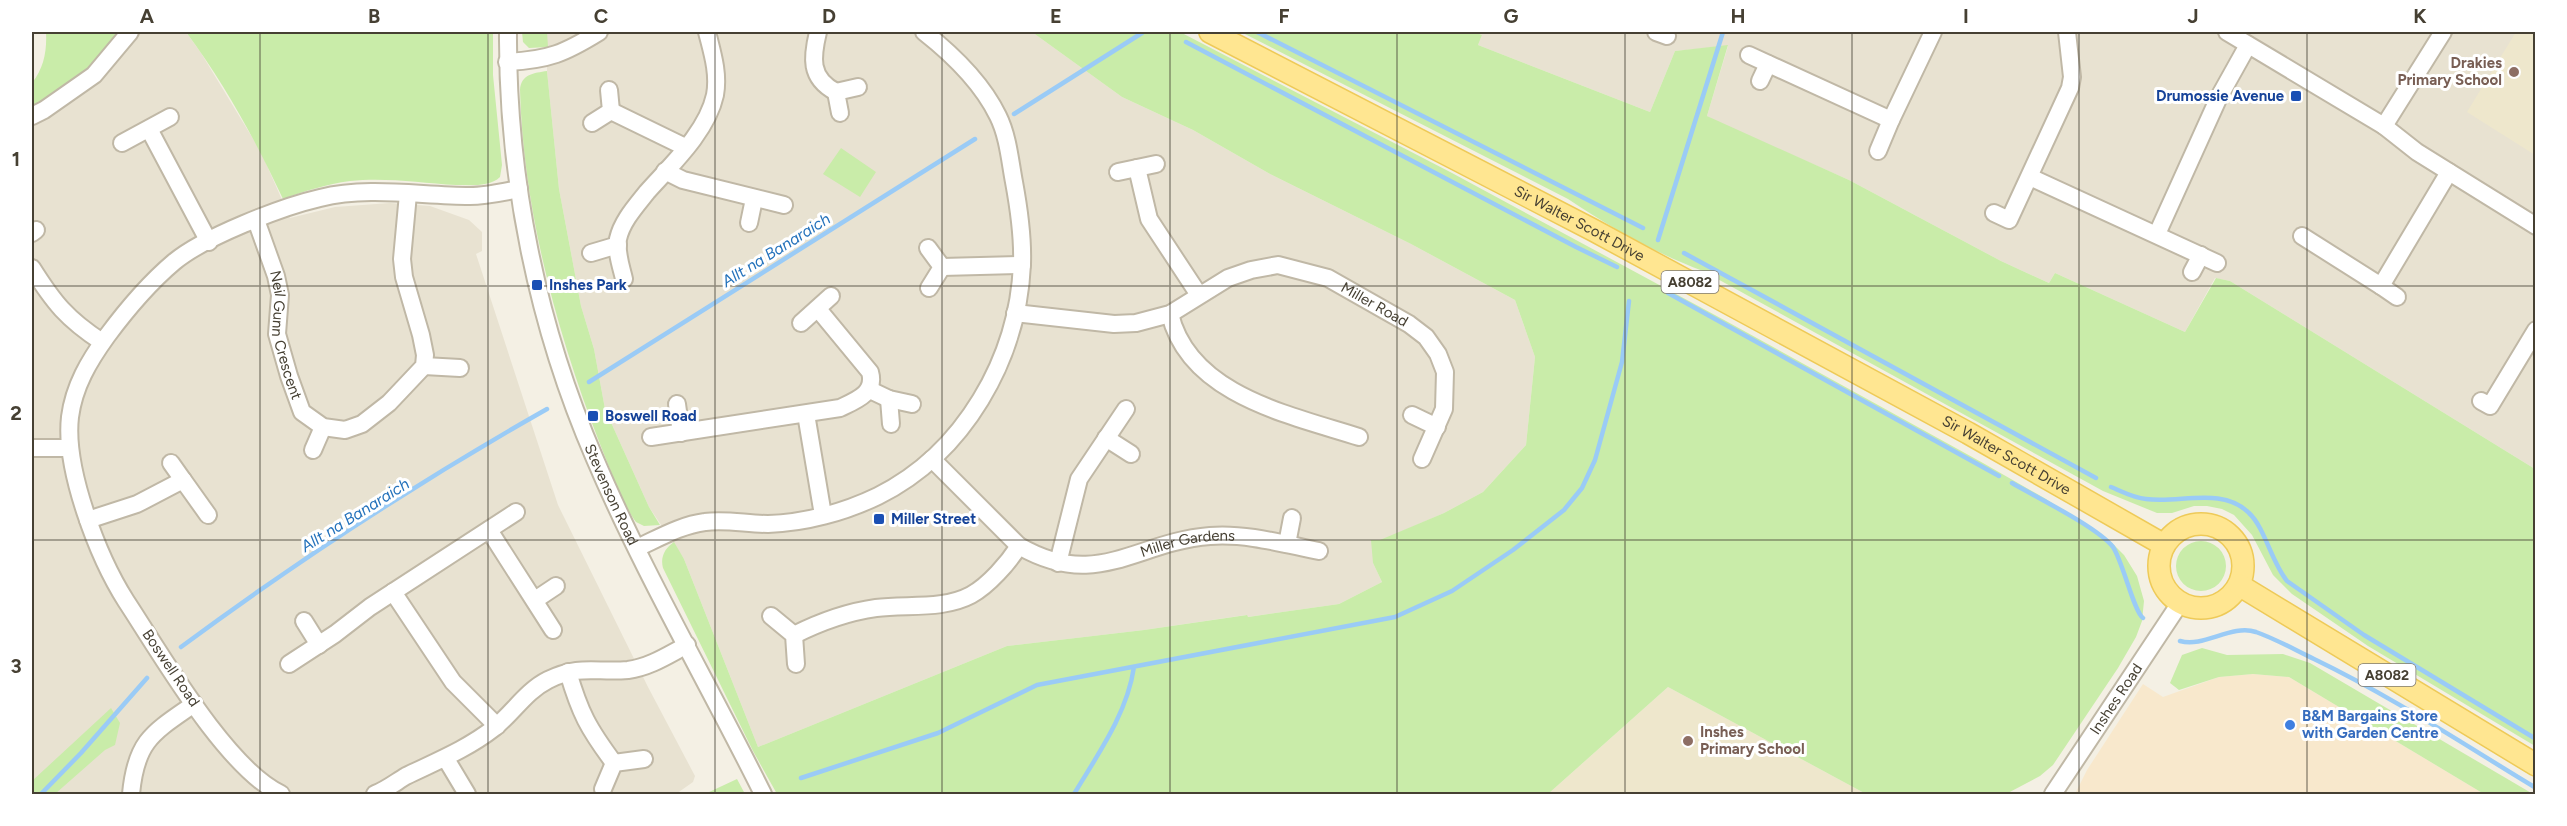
<svg xmlns="http://www.w3.org/2000/svg" width="2567" height="826" font-family="Figtree,sans-serif">
<style>
.residential{fill:#e8e2d1}
.commercial{fill:#f8e8cc}
.education{fill:#eee7cc}
.green{fill:#c9eca9}
.lines{fill:none;stroke-linecap:round;stroke-linejoin:round}
.stream{stroke:#9acbf6;stroke-width:4.5}
.minor-casing{stroke:#c0b8a6;stroke-width:20}
.major-casing{stroke:#eeca58;stroke-width:24}
.minor{stroke:#fff;stroke-width:16}
.major{stroke:#ffe691;stroke-width:21}
.grid{fill:none;stroke:#464033;stroke-width:1.5;stroke-opacity:0.55}
.education-dot{fill:#8d6e63;stroke:#fff;stroke-width:2}
.transit-dot{fill:#1a4fb4;stroke:#fff;stroke-width:2}
.shop-dot{fill:#3f7fe0;stroke:#fff;stroke-width:2}
.labels{text-anchor:middle;dominant-baseline:central;stroke-width:6;stroke-linejoin:round;paint-order:stroke}
.shield{fill:#fff;stroke:#7e7970;stroke-width:1.5}
.shield-label{font-size:14px;font-weight:bold;fill:#464033}
.education-label{font-size:15px;font-weight:bold;fill:#785e54;stroke:#fff;text-anchor:end}
.transit-label{font-size:15px;font-weight:bold;fill:#164399;stroke:#fff;text-anchor:start}
.street-label{font-size:15px;fill:#464033;stroke:#fff}
.shop-label{font-size:15px;font-weight:bold;fill:#366cbe;stroke:#fff;text-anchor:start}
.water-label{font-size:16px;font-style:italic;fill:#2472bb;stroke:#fff}
.neatline{fill:none;stroke:#464033;stroke-width:2}
.grid-label{font-size:20px;text-anchor:middle;font-weight:bold;fill:#464033}
</style>
<rect width="100%" height="100%" fill="#f4f0e4"/>
<path class="residential" d="M138 32H186L201 53 261 152 290 218 335 207 390 203 430 206 469 220 482 232V251L476 254 558 505 648 687 695 776 693 782 676 794H32V125L40 121 120 55Z
M547 32H1032L1122 97 1193 130 1270 174 1411 244 1515 300 1535 357 1526 445 1483 492 1444 513 1380 541 1373 563 1382 582 1339 604 1247 617 1246 615 1144 630 1007 646 758 747 684 559 649 507 605 409 594 349 581 306 559 189 547 71Z
M1474 32H2535V469L2230 281 2215 278 2185 332 2055 273 2049 283 2001 261 1849 180 1720 123 1707 116 1728 46 1675 51 1650 112 1478 45 1482 35Z"/>
<path class="commercial" d="M2253 674 2289 677 2484 794H2075L2087 770 2143 684 2163 697 2219 677Z"/>
<path class="education" d="M2516 32H2535V155L2467 112Z
M1668 687 1866 794H1548Z"/>
<path class="green" d="M46 32H125L103 58 32 112V83C44 68 47 51 46 32Z
M186 32H493V75L502 165 500 177C490 187 470 185 456 185 421 183 385 177 350 181 327 184 305 191 283 199 256 141 224 83 186 32Z
M522 32H547L548 47 529 48 523 42Z
M1032 32H1180L1452 173 1726 321 1983 463 2046 499 2112 543 2124 555 2137 576 2144 601 2142 621 2136 637 2118 668 2053 765 2040 776 2006 794H1866L1668 687 1548 794H777L753 751 663 568C660 557 665 548 674 542L684 559 758 747 1007 646 1144 630 1247 615 1248 617 1339 604 1382 582 1373 563 1371 540H1380L1444 513 1483 492 1526 445 1535 357 1515 300 1411 244 1270 174 1193 130 1122 97Z
M1241 32H1474L1482 35 1478 45 1650 112 1675 51 1728 45 1707 116 1849 180 2001 261 2049 283 2055 273 2185 332 2216 278 2230 281 2535 469V746L2368 646 2292 594 2273 575 2252 535 2234 515 2222 509 2207 506H2194L2172 513H2157L2103 491 1703 271C1657 254 1608 226 1568 199Z
M547 71 559 189 581 306 594 349 605 409 649 507 660 525 644 526 636 522C622 504 609 466 600 444 557 334 523 208 520 90 521 74 534 73 547 71Z
M841 148 876 172 860 197 823 174Z
M2176 566a25 25 0 1 1 50 0a25 25 0 1 1-50 0Z
M2202 648 2227 655 2283 654 2310 663 2533 794H2484L2289 677 2253 674 2219 677 2179 690 2170 683 2182 655Z
M111 708 120 723 115 745 105 750 55 794H32V781Z
M737 779 745 794H706L707 793Z"/>
<g class="lines">
<path class="stream" d="M1257 32 1643 228
M1186 42 1576 247 1617 267
M1014 114 1142 33
M1658 240 1723 32
M1684 253 2096 478
M1668 293 1999 476
M589 382 975 139
M2012 483C2036 497 2097 527 2113 547 2123 562 2134 612 2143 618
M2111 487C2123 492 2134 498 2146 499 2179 504 2222 486 2249 513 2265 528 2271 561 2287 581L2364 635 2536 739
M2180 641C2204 648 2231 624 2256 632 2276 639 2295 650 2314 659 2391 696 2463 744 2536 788
M181 647C297 561 420 481 547 409
M801 778 938 733 1037 685 1395 617 1452 591 1513 550 1564 510 1582 488 1595 460 1622 362 1629 301
M41 794 81 753 147 678
M1074 794C1098 754 1127 714 1134 667"/>
<g class="minor-casing">
<g id="minor">
<path id="s1" d="M508 32C507 176 537 326 595 459 644 574 708 683 763 794"/>
<path d="M818 32C812 57 809 78 836 92"/>
<path d="M1656 32 1667 36"/>
<path d="M2227 32 2384 126 2417 152 2536 226"/>
<path d="M1749 55 1891 120 1933 32"/>
<path d="M507 62C549 60 565 53 599 32"/>
<path d="M1760 81 1768 64"/>
<path d="M611 111 685 147"/>
<path d="M840 113 836 92 858 87"/>
<path d="M32 116 44 110 94 75 130 32"/>
<path d="M592 123 611 111 609 90"/>
<path d="M2384 126 2443 32"/>
<path d="M149 129 209 242"/>
<path d="M122 143 170 117"/>
<path d="M1878 151 1891 120"/>
<path d="M1137 168 1149 219 1199 295"/>
<path d="M665 171 683 180 784 205"/>
<path d="M1118 172 1156 164"/>
<path d="M2030 177 2217 263"/>
<path d="M1994 213 2009 220 2070 88 2072 77 2067 32"/>
<path id="s2" d="M256 220 276 276 280 295 277 334 289 376 302 412 323 427 345 430 362 424 389 403 424 366 425 355 421 335 404 277 402 259 408 194"/>
<path d="M749 223 754 199"/>
<path d="M32 233 36 230"/>
<path d="M2157 234 2219 97 2248 45"/>
<path d="M2302 236 2381 286 2449 172"/>
<path d="M928 248 942 267 929 288"/>
<path d="M591 253 618 245"/>
<path d="M942 267 1022 265"/>
<path d="M32 268C54 303 67 319 102 342"/>
<path d="M2192 272 2201 255"/>
<path d="M624 279C621 266 616 253 618 239 622 221 636 206 647 192 671 165 707 132 715 95 719 73 712 52 707 32"/>
<path d="M2381 286 2397 297"/>
<path id="s3" d="M1015 313 1114 324 1136 323 1170 314 1228 278 1251 270 1278 265 1328 278 1409 324 1426 337 1438 354 1445 372 1444 409 1422 459"/>
<path d="M1170 314C1189 395 1290 415 1359 437"/>
<path d="M801 323 831 296"/>
<path d="M424 366 460 368"/>
<path d="M870 390 889 399 912 404"/>
<path d="M889 399 891 424"/>
<path d="M2481 401 2490 406 2536 330"/>
<path d="M677 404 681 433"/>
<path d="M806 414 823 515"/>
<path d="M1412 415 1437 427"/>
<path d="M651 437 840 408C857 400 876 393 870 372L818 309"/>
<path d="M1106 438 1131 454"/>
<path d="M32 448H70"/>
<path d="M313 450 323 427"/>
<path id="s4" d="M932 459 1019 546C1097 591 1135 542 1210 536 1246 533 1284 544 1319 551"/>
<path d="M171 463 183 480"/>
<path d="M88 520 137 504 183 480 208 515"/>
<path d="M489 530 553 630"/>
<path d="M1287 544 1292 518"/>
<path d="M637 548C659 538 681 525 705 522 725 519 747 524 768 524 805 523 845 512 878 496 964 453 1018 359 1022 264 1023 236 1019 209 1014 182 1010 161 1008 136 998 116 982 83 952 54 924 32"/>
<path d="M1058 563 1079 479 1126 409"/>
<path d="M393 592 453 682 497 726"/>
<path d="M535 600 556 586"/>
<path d="M771 616 794 635 796 664"/>
<path d="M304 621 319 645"/>
<path d="M794 635C820 622 847 612 876 608 907 604 943 610 971 595 989 585 1008 563 1019 546"/>
<path d="M289 664 335 634 370 607 516 512"/>
<path d="M568 672C580 713 588 728 614 763"/>
<path d="M446 759 467 794"/>
<path d="M603 789 614 763 644 759"/>
<path d="M131 794C136 741 152 733 194 704"/>
<path d="M281 794C226 768 161 654 126 601 98 557 64 469 70 417 74 386 89 361 107 336 127 309 148 284 174 262 204 237 281 207 320 198 369 186 420 196 470 196 486 196 503 192 519 189"/>
<path d="M375 794C386 790 396 782 406 776 437 761 467 749 494 728 513 713 526 691 548 680 581 664 596 673 628 670 650 667 668 655 687 645"/>
<path id="s5" d="M2053 794 2180 603"/>
</g>
</g>
<g class="major-casing">
<g id="major">
<path id="s6" d="M1210 32 1593 230 1968 433 2164 545"/>
<circle cx="2201" cy="566" r="42"/>
<path d="M2239 585 2536 765"/>
</g>
</g>
<use href="#minor" class="minor"/>
<use href="#major" class="major"/>
</g>
<path class="grid" d="M260 32V794M488 32V794M715 32V794M942 32V794M1170 32V794M1397 32V794M1625 32V794M1852 32V794M2079 32V794M2307 32V794M32 286H2536M32 540H2536"/>
<g class="education-dot">
<circle cx="2514" cy="72" r="6"/>
<circle cx="1688" cy="741" r="6"/>
</g>
<g class="transit-dot">
<rect x="2290" y="90" width="12" height="12" rx="3"/>
<rect x="531" y="279" width="12" height="12" rx="3"/>
<rect x="587" y="410" width="12" height="12" rx="3"/>
<rect x="873" y="513" width="12" height="12" rx="3"/>
</g>
<circle class="shop-dot" cx="2290" cy="725" r="6"/>
<g class="labels">
<g class="shield">
<rect x="1661.5" y="271" width="57" height="22" rx="4.5"/>
<rect x="2358.5" y="664" width="57" height="22" rx="4.5"/>
</g>
<g class="shield-label">
<text x="1690" y="282">A8082</text>
<text x="2387" y="675">A8082</text>
</g>
<g class="education-label">
<text x="2502" y="63">Drakies<tspan x="2502" dy="17">Primary School</tspan></text>
<text x="1700" y="732" text-anchor="start">Inshes<tspan x="1700" dy="17">Primary School</tspan></text>
</g>
<g class="transit-label">
<text x="2284" y="96" text-anchor="end">Drumossie Avenue</text>
<text x="549" y="285">Inshes Park</text>
<text x="605" y="416">Boswell Road</text>
<text x="891" y="519">Miller Street</text>
</g>
<g class="street-label">
<text stroke="none"><textPath href="#s6" startOffset="416">Sir Walter Scott Drive</textPath></text>
<text stroke="none"><textPath href="#s3" startOffset="382">Miller Road</textPath></text>
<text stroke="none"><textPath href="#s2" startOffset="120">Neil Gunn Crescent</textPath></text>
<text stroke="none"><textPath href="#s6" startOffset="902">Sir Walter Scott Drive</textPath></text>
<text stroke="none"><textPath href="#s1" startOffset="478">Stevenson Road</textPath></text>
<text stroke="none"><textPath href="#s4" startOffset="298">Miller Gardens</textPath></text>
<text transform="translate(171 668) rotate(56)">Boswell Road</text>
<text stroke="none"><textPath href="#s5" startOffset="114">Inshes Road</textPath></text>
</g>
<g class="shop-label">
<text x="2302" y="716">B&amp;M Bargains Store<tspan x="2302" dy="17">with Garden Centre</tspan></text>
</g>
<g class="water-label">
<text transform="translate(776 250) rotate(-32)">Allt na Banaraich</text>
<text transform="translate(355 515) rotate(-32)">Allt na Banaraich</text>
</g>
</g>
<rect width="2567" height="826" fill="none" stroke="#ffffff" stroke-width="66"/>
<rect x="33" y="33" width="2501" height="760" class="neatline"/>
<g class="grid-label">
<text x="147" y="23">A</text>
<text x="374" y="23">B</text>
<text x="601" y="23">C</text>
<text x="829" y="23">D</text>
<text x="1056" y="23">E</text>
<text x="1284" y="23">F</text>
<text x="1511" y="23">G</text>
<text x="1738" y="23">H</text>
<text x="1966" y="23">I</text>
<text x="2193" y="23">J</text>
<text x="2420" y="23">K</text>
<text x="16" y="166">1</text>
<text x="16" y="420">2</text>
<text x="16" y="673">3</text>
</g>
</svg>
